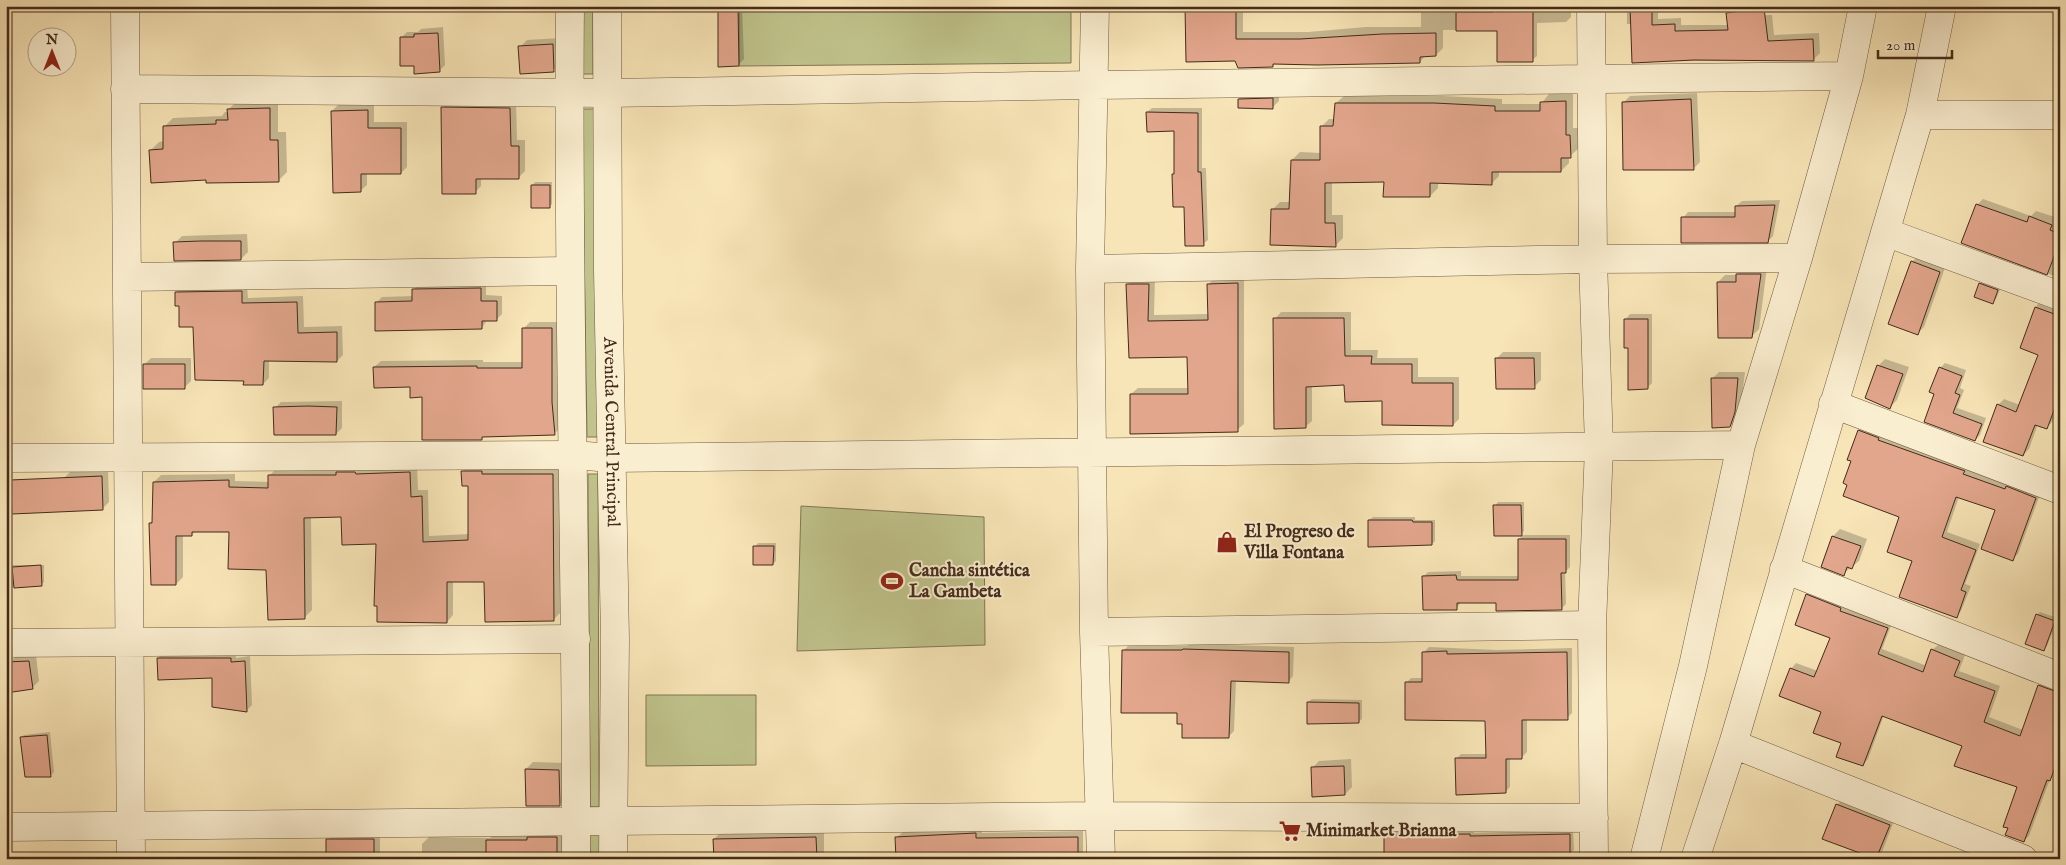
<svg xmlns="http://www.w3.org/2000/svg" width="2066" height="865" font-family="'IM FELL English',serif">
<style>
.grass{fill:#c0c38c;stroke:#827754}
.shadow{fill:#0003}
.building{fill:#e2a68c;stroke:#432b1b}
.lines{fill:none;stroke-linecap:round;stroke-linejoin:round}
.minor-casing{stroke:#705a42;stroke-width:29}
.tertiary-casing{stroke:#705a42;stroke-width:29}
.minor{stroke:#faeed0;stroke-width:28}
.tertiary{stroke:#faeed0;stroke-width:28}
.labels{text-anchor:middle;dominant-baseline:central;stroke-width:4;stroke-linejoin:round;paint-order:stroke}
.street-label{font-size:18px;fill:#432b1b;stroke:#faeed0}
.poi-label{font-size:18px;font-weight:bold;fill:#432b1b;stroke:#faeed0;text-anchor:start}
</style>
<rect width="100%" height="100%" fill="#f8e5b7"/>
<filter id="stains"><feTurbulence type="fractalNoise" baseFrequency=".004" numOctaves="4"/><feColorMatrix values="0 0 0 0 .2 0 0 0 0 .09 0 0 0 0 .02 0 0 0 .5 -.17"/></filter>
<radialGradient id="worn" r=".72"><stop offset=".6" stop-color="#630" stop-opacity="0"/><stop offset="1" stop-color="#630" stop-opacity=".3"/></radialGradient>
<path class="grass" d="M582 6H593V74H582Z
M739 6H1071V63L739 66Z
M582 109H594L598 437H587Z
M588 474H598L599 807H590Z
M801 506 984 517 985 645 797 651Z
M646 695H756V765L646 766Z
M589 832H600V859H590Z"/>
<path class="shadow" d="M719 6H742L744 59 738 65Z
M1181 6H1243V32H1308L1366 27H1421V13L1426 8 1571 6V17L1566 22 1537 23V56L1532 60 1498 30H1443V48L1436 55H1426L1420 62 1275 63 1272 66 1236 60 1187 7Z
M1627 6H1658V19L1681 18V25H1729L1735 16 1772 15 1774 35 1819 33 1820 53 1813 60 1633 61 1632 24H1627Z
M443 27 445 65 439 71 415 64 401 38 407 32H418L421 29Z
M560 38 561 63 553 70 520 47 527 40Z
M1246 92H1279V101L1272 108 1239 99Z
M1697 93 1700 162 1693 169 1624 102 1630 96Z
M1549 94H1573V128H1578V149L1569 157V163L1561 171H1499V176L1492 183 1438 182V188L1430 196 1385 181 1332 182V215H1343V238L1335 246 1272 210 1280 202H1291L1292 160 1300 152 1321 153V127L1329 119H1335L1336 103 1344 96H1443L1502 99V104H1541Z
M278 100V132H286L287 172 278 181 207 178 151 150 159 142 164 141V127L173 118 222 116 225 112H229V109L237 101Z
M449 102H516L517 140H525V171L519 177H481V186L475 192 442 108Z
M374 104V122H407V167L401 173 367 172V185L360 191 332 111 338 105Z
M1152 108H1202V168H1206L1208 240 1203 244 1174 174 1176 172V130L1147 112Z
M535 182H552V204L549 207 532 186Z
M1983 199 2031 216 2036 211 2058 218 2056 224 2060 226V278L1963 243 1977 205Z
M1780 200 1773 236 1768 241 1683 218 1688 212H1736V206L1742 201Z
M247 234 248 252 241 259 175 243 182 236Z
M1919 255 1946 265 1924 327 1917 334 1912 262Z
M1744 267H1767L1759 329 1752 336 1718 282 1725 275H1736Z
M1215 277H1244V424L1237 430 1131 394 1138 388H1189L1188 356H1130L1128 284 1134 278H1155L1154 315 1209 314V284Z
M1983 281 2001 287 1996 299 1993 302 1980 284Z
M486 283V295L502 296V314L496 320H487L482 328 376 303 382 297 413 296V290L419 284Z
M247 286 248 298 303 296 304 327 342 326 343 355 337 361 269 360V378L263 384 245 380 194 326 181 305 176 292 182 287Z
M2043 299 2060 305V402L2053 421 2047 427 2038 424 2029 449 2023 455 1998 405 2004 399 2020 405 2040 354 2021 348 2037 305Z
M1281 312H1351V350H1378L1377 358H1418V377H1459V419L1453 425 1346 384 1312 386V421L1305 427 1275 319Z
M1630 314H1652V383L1647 388 1625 320Z
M530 322H558L561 427 554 434 484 436 481 439 411 385 374 367 381 361 483 360V362H523V329Z
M1503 352H1541V380L1534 387 1496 359Z
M151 358H191V381L184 388 144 365Z
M1885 359 1909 367 1897 400 1890 407 1878 366Z
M1945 363 1966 370 1960 388 1964 390 1957 408 1986 418 1980 435 1975 440 1936 394 1940 368Z
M1719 372H1745L1741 404 1737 419 1730 426 1712 379Z
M342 401V428L336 434 275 408 281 402Z
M1865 426 2041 492 2018 554 2012 559 1996 509 1959 497 1947 532 1980 544 1965 584 1971 586 1961 611 1956 617 1914 561 1901 516 1849 484 1859 431Z
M469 465 559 467 561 612 554 619 486 580H453V615L447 622 377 543 342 516 311 517 312 610 305 617 268 569 230 531H196L191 535H183V577L176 584 150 523 154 520V482L161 475 235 474V481L269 482V476L276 469 417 466 418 490H428L429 536 469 534V485L462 472Z
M108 470 109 502 102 509 64 478 71 471Z
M1498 502H1524V531L1521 534 1495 506Z
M1373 517H1415V520H1435V541L1432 544 1369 520Z
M1840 529 1867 539 1859 561 1843 574 1822 566 1833 536Z
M1524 535H1570V567L1565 572 1566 604 1562 608 1497 602H1461L1456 609 1424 576 1428 572 1461 571V576H1519V539Z
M758 543H776V561L773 564 755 547Z
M6 565H44V582L41 585 6 587Z
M1813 590 1892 623 1882 649 1927 666 1932 650 1938 645 1965 655 1959 671 2000 686 1989 717 2023 730 2039 686 2044 680 2060 686V752L2029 836 2023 841 2019 787 1963 745 1884 715 1868 759 1863 765 1842 743 1823 711 1791 669 1796 663 1818 671 1832 638 1807 595Z
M2040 612 2058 618 2047 646 2043 649 2037 615Z
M1189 644 1294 647 1293 676 1288 682 1236 680 1234 731 1228 737 1183 723 1178 712 1123 651 1128 646H1187Z
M1429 647 1497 650 1572 648V713L1567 718 1527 719V752L1522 757H1510V787L1505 792 1456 759 1461 754H1487L1486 720 1406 683 1411 678H1424V652Z
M163 653H236V658L250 656 252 705 247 710 213 677 158 658Z
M17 655H36L39 681 32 688 10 662Z
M1312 699 1362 700V719L1358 722 1308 702Z
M50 732 54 772 51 775H26L21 738 24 735Z
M1351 759 1352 787 1345 794 1312 768 1319 761Z
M533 762 566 763V798L559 805 526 769Z
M1843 799 1895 818 1882 852 1876 858 1837 805Z
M982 828V833L1083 831V859H898L896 838 903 832Z
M824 830V859H688L690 856H715L714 839 722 831Z
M1573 830 1574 850 1570 854H1530V859H1425L1385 835 1389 831H1474V833Z
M563 831 567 859H422V844L429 837 490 838 494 834Z
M380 832V859H327L328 840 335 833Z"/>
<path class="building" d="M718 6H738L739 66 718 67Z
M1185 6H1236V39H1300L1382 34 1436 33V56L1420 57V63L1317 65 1273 64V67L1238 68 1235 61 1186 62Z
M1630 6H1652V25L1675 24V31L1728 30 1726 13 1764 8 1768 41 1813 39 1814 61 1694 60 1632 63Z
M1493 10H1533V62H1497V31H1456V12H1493Z
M438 33 440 72 414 74V66H400V37H414V34Z
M553 44 554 72 520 74 518 46Z
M1273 98V109L1238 108V99Z
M1691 99 1694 170H1623L1622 102Z
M1566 101V135H1570L1571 158H1561V172H1492V185L1430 183V197H1383L1384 182 1325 183V223H1335L1336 247 1270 245 1271 209H1289L1291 160H1320V126H1333L1335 103H1434L1495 106V111H1540V102Z
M441 107 510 108 511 146H519V179H476V194H442Z
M270 108V140H278L279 182 206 183V180L151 183 149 150 163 149V126L216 124V120H228L227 109Z
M368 110V128H401V174H361V192L333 193 331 111Z
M1146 112 1198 113V172H1201L1204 246H1185L1184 207H1173L1172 174H1174V131L1147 132Z
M531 185H550V208H531Z
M1976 204 2027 222 2029 216 2052 225 2050 230 2060 234V241L2047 275 1961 243Z
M1775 205 1768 243H1681V217H1735V206Z
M201 241H241V260L174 261 173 242Z
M1911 261 1940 272 1918 335 1888 324Z
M1736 274H1761L1752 338H1718L1717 282H1736Z
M1238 283V432L1130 434V394H1188L1187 357 1129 358 1126 284H1149L1148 321 1208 320 1207 284Z
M1979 283 1998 290 1993 304 1974 297Z
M481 288V301H497V321H482V329L375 331V302L412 301V289Z
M242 291V303L297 302 298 333 337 332V362L264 361 263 385H243L244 381 195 380 193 327H179V306H175V292Z
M2035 307 2060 316V394L2047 429 2035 425 2023 456 1983 442 1997 404 2016 412 2038 355 2020 348Z
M1273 318H1344L1345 356H1372L1371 364H1412V383H1453V426L1382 425V401L1345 402 1344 385 1306 387V428L1274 429Z
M1624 319H1648V389L1628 390V348H1624Z
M522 328H552V402L555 435 482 437V440H422V397L410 398V387L374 388 373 367 477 366V368H522Z
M1495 358H1534L1535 389H1496Z
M143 364H185V389H143Z
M1877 365 1903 374 1890 409 1865 398Z
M1939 367 1962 376 1955 393 1960 395 1953 413 1982 424 1975 441 1924 422 1934 394 1929 392Z
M1711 378H1738L1735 412 1730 427 1712 428Z
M308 406 337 407 336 435H274L273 407Z
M1858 430 1879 438 1878 440 1965 471 1963 474 2005 489 2006 486 2036 498 2013 561 1981 549 1995 510 1956 497 1942 537 1976 550 1961 590 1966 592 1957 618 1899 597 1912 561 1887 552 1899 517 1843 496 1847 485 1843 483 1851 461 1847 460Z
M461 471H482V474H553L554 621 485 622 484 582H447V623L377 622V606H374L376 544 342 545 341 517 304 518 305 619 268 620 266 570 228 569 229 532H192V536H176V585H151L149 523H152L153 482 229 480V487L268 488V475H336V472H355L356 474 410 472 411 497 422 496 423 542 468 540V486H462Z
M102 476 103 510 12 514 10 480Z
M1493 505H1521L1522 536H1494Z
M1368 520H1412L1413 522H1432V545L1368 547Z
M1832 536 1861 546 1852 569 1847 567 1844 576 1821 567Z
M1518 539H1566V573H1561L1562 610 1496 611V603H1457V610H1423L1422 576 1456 575 1457 580H1518Z
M753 546H774L773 565H753Z
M41 565 42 586 14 588 12 567Z
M1806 594 1841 608 1840 611 1888 628 1878 654 1923 672 1931 649 1960 661 1954 676 1995 691 1984 722 2020 736 2038 685 2060 693V754L2050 781 2047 780 2024 842 2005 835 2008 828 2003 827 2017 787 1954 766 1962 746 1882 716 1863 766 1836 757 1841 743 1813 733 1821 712 1779 696 1790 668 1814 677 1830 638 1795 625Z
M2036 614 2055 621 2044 651 2025 644Z
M1183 649 1289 652V683L1231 681 1229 738H1182V724H1177V713H1121L1122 650H1182Z
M1447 651V654L1567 652 1568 720H1522V759H1506V793L1456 795 1455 758H1486L1485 721 1405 720V682H1422V652Z
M157 658H231V662L245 661 247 712 212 707V678L158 680Z
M29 661 33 689 6 693V662Z
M1307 702 1359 703V723L1307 724Z
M47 735 51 777H25L20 737Z
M1344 766 1345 795 1312 797 1311 767Z
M525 769 559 770 560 806H526Z
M1836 804 1890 825 1876 859 1822 839Z
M976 833V838L1078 837V859H896L895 837Z
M1470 834V836L1570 834V855H1526V859H1384V835Z
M527 837H557V859H486V840H527Z
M816 837 817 859H714L713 839Z
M326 839H374V859H326Z"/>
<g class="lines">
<g class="minor-casing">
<path id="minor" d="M125 6 131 859
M1095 6 1090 269 1094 632 1101 859
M1591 6 1593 259 1599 447 1592 625 1594 859
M125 89 607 93 1094 85 1849 76
M1920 115H2060
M1885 232 2060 296
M1090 269 1593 259 1798 258
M127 277 570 271
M1833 404 2060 490
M6 458 574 455 611 458 1741 445
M1784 569 2060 677
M1094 632 1592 625
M6 643 576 639
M1733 744 2023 859
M6 827 1100 816 1594 818
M1644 859 1693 666 1741 445 1798 258 1849 76 1863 6
M1695 859 1733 744 1920 115 1942 6"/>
</g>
<g class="tertiary-casing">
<g id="tertiary">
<path d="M570 6C567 290 577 575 576 859"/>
<path id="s1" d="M607 6 608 270 615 639 613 859"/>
</g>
</g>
<use href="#minor" class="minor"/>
<use href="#tertiary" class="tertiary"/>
</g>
<defs>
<g id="shop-bare" transform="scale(1.725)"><path d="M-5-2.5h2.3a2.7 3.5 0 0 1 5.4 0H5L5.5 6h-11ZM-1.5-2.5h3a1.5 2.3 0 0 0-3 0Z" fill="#8f2418" stroke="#faeed0" stroke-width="2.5" paint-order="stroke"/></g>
<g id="stadium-bare" transform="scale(1.725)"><path d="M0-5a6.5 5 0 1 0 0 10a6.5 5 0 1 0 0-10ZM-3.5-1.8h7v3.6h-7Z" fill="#8f2418" stroke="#faeed0" stroke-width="2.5" paint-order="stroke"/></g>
<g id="supermarket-bare" transform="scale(1.725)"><path d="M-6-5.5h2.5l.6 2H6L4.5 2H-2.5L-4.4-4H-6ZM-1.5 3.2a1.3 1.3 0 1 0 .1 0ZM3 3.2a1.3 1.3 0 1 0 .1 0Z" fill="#8f2418" stroke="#faeed0" stroke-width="2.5" paint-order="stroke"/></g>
</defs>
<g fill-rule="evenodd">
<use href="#shop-bare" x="1227" y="542"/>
<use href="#stadium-bare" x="892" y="581"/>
<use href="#supermarket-bare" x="1290" y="831"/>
</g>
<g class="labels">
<g class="street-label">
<text stroke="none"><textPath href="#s1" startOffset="426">Avenida Central Principal</textPath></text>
</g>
<g class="poi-label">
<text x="1244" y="532">El Progreso de<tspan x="1244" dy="21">Villa Fontana</tspan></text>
<text x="909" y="571">Cancha sintética<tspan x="909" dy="21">La Gambeta</tspan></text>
<text x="1306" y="831">Minimarket Brianna</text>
</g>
</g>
<rect width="2066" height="865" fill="none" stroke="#f8e5b7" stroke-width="25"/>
<rect x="8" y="8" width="2051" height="850" fill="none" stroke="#432b1b" stroke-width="2.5"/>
<rect x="12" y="12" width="2041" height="840" fill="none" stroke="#432b1b"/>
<g transform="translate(52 52)"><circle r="24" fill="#faeed0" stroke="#b1a088"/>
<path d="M0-4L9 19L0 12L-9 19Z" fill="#8f2418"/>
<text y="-8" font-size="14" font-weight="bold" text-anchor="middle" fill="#432b1b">N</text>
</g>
<path d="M1878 50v8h74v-8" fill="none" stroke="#432b1b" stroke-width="2.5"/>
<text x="1886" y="50" font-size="15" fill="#432b1b" stroke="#faeed0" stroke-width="4" paint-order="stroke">20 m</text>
<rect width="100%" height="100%" filter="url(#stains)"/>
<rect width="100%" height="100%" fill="url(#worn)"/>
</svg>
